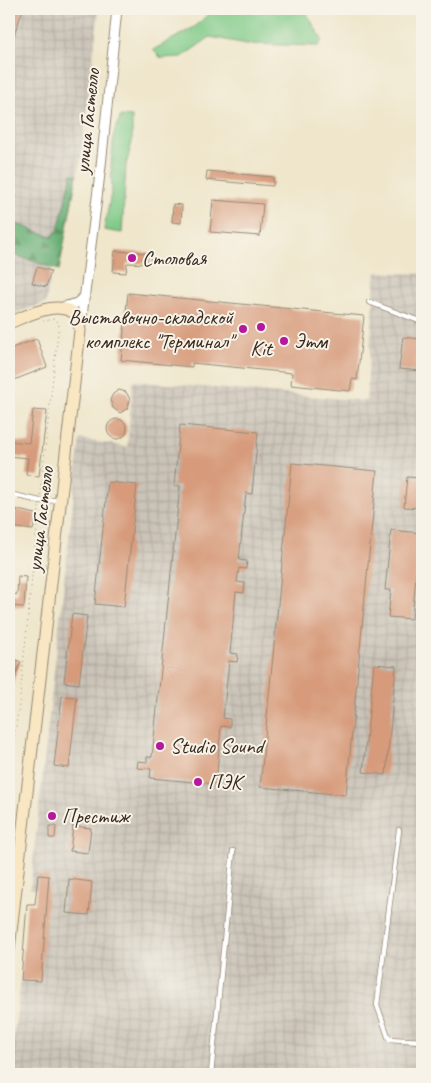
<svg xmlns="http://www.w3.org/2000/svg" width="431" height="1083" font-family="Caveat,sans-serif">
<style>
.industrial{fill:url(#industrial-grid)}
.grass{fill:#7fca88;stroke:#5d7a53}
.forest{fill:url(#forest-firs);stroke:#516c49}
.building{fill:#d79b7c}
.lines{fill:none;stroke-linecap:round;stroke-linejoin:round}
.service-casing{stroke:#958874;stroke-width:6}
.minor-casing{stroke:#958874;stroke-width:11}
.secondary-casing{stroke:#958874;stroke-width:13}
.path{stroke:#958874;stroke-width:1;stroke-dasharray:1 4;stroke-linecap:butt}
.service{stroke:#fff;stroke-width:4.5}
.minor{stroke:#fff;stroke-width:9}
.secondary{stroke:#f9e7c3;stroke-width:11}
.poi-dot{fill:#b5179e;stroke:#f7f3e8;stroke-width:2}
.labels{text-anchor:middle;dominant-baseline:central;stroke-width:4;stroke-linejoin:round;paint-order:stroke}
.street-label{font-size:21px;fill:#3b2a1e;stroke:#f7f3e8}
.poi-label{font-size:21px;fill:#3b2a1e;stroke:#f7f3e8;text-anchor:start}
</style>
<defs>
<pattern id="industrial-grid" width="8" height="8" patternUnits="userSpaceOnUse" patternTransform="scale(1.25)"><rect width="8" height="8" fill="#cac3b8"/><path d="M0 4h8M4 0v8" fill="none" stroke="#aea89e"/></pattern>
<pattern id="forest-firs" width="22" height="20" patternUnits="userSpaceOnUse" patternTransform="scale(1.25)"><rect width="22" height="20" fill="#67ae74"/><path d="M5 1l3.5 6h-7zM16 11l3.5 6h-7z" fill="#568e5f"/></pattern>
</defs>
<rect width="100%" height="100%" fill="#f7f3e8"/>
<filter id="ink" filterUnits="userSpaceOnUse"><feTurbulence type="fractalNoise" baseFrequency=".02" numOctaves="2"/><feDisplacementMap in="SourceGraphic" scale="10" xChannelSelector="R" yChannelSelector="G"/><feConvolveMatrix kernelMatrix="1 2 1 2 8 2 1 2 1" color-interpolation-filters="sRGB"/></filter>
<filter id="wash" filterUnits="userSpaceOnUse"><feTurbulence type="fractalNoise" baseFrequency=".0096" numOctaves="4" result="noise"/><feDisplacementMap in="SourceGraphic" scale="20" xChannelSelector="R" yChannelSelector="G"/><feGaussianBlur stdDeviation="1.12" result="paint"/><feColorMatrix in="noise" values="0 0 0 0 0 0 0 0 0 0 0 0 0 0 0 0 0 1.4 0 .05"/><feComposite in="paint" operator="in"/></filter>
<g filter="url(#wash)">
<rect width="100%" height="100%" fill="#efe6cb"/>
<path class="industrial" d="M9 9H99L81 156 59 270 52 268 46 303 9 315Z
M376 272 422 274V1074H9L21 980 41 981 49 876 38 875 36 889H30L80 439 127 447 133 381 366 401Z"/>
<path class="grass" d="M213 9 305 10 322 40 318 46 247 44 210 37 182 57 161 58 153 50 196 26Z
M121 116 132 117V142L126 165 122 233 104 230 112 188 111 165 114 133Z"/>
<path class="forest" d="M72 174 77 175 59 270 9 253V221L52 237 58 230Z"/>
<g id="blocks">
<path class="building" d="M9 9H23L10 47H9Z
M207 171 273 177V186L206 180Z
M213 200 263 204 260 236 210 232Z
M173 204 182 205 181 223 172 222Z
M115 251 151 253 150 264 127 263 126 273 113 272Z
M37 267 51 271 46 287 32 283Z
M128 293 364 316 357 380 352 379 350 391 291 385 292 373 192 363V367L121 360Z
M403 337 422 339V371L399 369Z
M37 339 47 367 9 382V349Z
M119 390 126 392 130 399 128 408 120 413 113 408 110 400 113 394Z
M33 410 47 411 39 476 26 475 28 458 9 456V441L29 443Z
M107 429a10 10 0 1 1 20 0a10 10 0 1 1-20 0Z
M180 425 258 432 252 494 246 493 239 560 247 561 246 569 239 568 237 582 245 583 244 593 236 592 230 653 238 654 237 662 229 661 223 718 230 719V727L221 726 216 784 150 778 151 769 137 768 138 761 147 762V757H152L180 486H174Z
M292 463 377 471 346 795 260 787Z
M407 477 422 478V508L404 507Z
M108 482 137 485 124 607 95 604Z
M9 508 36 514 33 530 9 527Z
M391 530 420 533 412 619 388 617 391 590H385Z
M18 576 26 577 24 607 9 606V592L17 595Z
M72 614 87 616 79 684 64 682Z
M12 658 21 662 9 691V661L11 662Z
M374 664 396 666 386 775 363 772Z
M62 696 77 697 69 768 54 766Z
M49 826H56L55 838H49Z
M73 826 91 828 88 853 70 851Z
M38 875 49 876 41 981 21 980 27 904H35Z
M69 879 92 882 89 915 66 913Z"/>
</g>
</g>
<g filter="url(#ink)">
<use href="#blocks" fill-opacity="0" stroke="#958874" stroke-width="1"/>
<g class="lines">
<g class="service-casing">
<path id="service" d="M369 302 422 322
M9 494 40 501 59 500
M399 830 377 1005 389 1039 422 1041
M211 1074 233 851"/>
</g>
<g class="minor-casing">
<path id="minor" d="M59 308 77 303 85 296
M81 324 101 166 117 9"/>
</g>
<g class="secondary-casing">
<path id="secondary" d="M9 323C29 315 59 298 78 316L80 331 9 949"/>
</g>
<path class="path" d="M40 495 59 323 54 319 43 321
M9 776 20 697 39 507"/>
<use href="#service" class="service"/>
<use href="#minor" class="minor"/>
<use href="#secondary" class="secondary"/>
</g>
</g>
<g class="poi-dot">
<circle cx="132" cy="258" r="5"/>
<circle cx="261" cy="327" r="5"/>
<circle cx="243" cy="329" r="5"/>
<circle cx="284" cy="341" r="5"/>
<circle cx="160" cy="746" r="5"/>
<circle cx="198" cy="782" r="5"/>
<circle cx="52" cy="816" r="5"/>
</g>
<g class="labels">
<g class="street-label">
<text transform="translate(87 121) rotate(-84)">улица Гастелло</text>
<text transform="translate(40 519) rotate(-83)">улица Гастелло</text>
</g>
<g class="poi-label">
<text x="142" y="258">Столовая</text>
<text x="233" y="317" text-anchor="end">Выставочно-складской<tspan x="233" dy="24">комплекс "Терминал"</tspan></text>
<text x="294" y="341">Этм</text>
<text x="261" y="348" text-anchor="middle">Kit</text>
<text x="170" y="746">Studio Sound</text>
<text x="208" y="782">ПЭК</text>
<text x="62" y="816">Престиж</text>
</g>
</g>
<rect width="431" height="1083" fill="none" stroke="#f7f3e8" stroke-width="30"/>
</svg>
